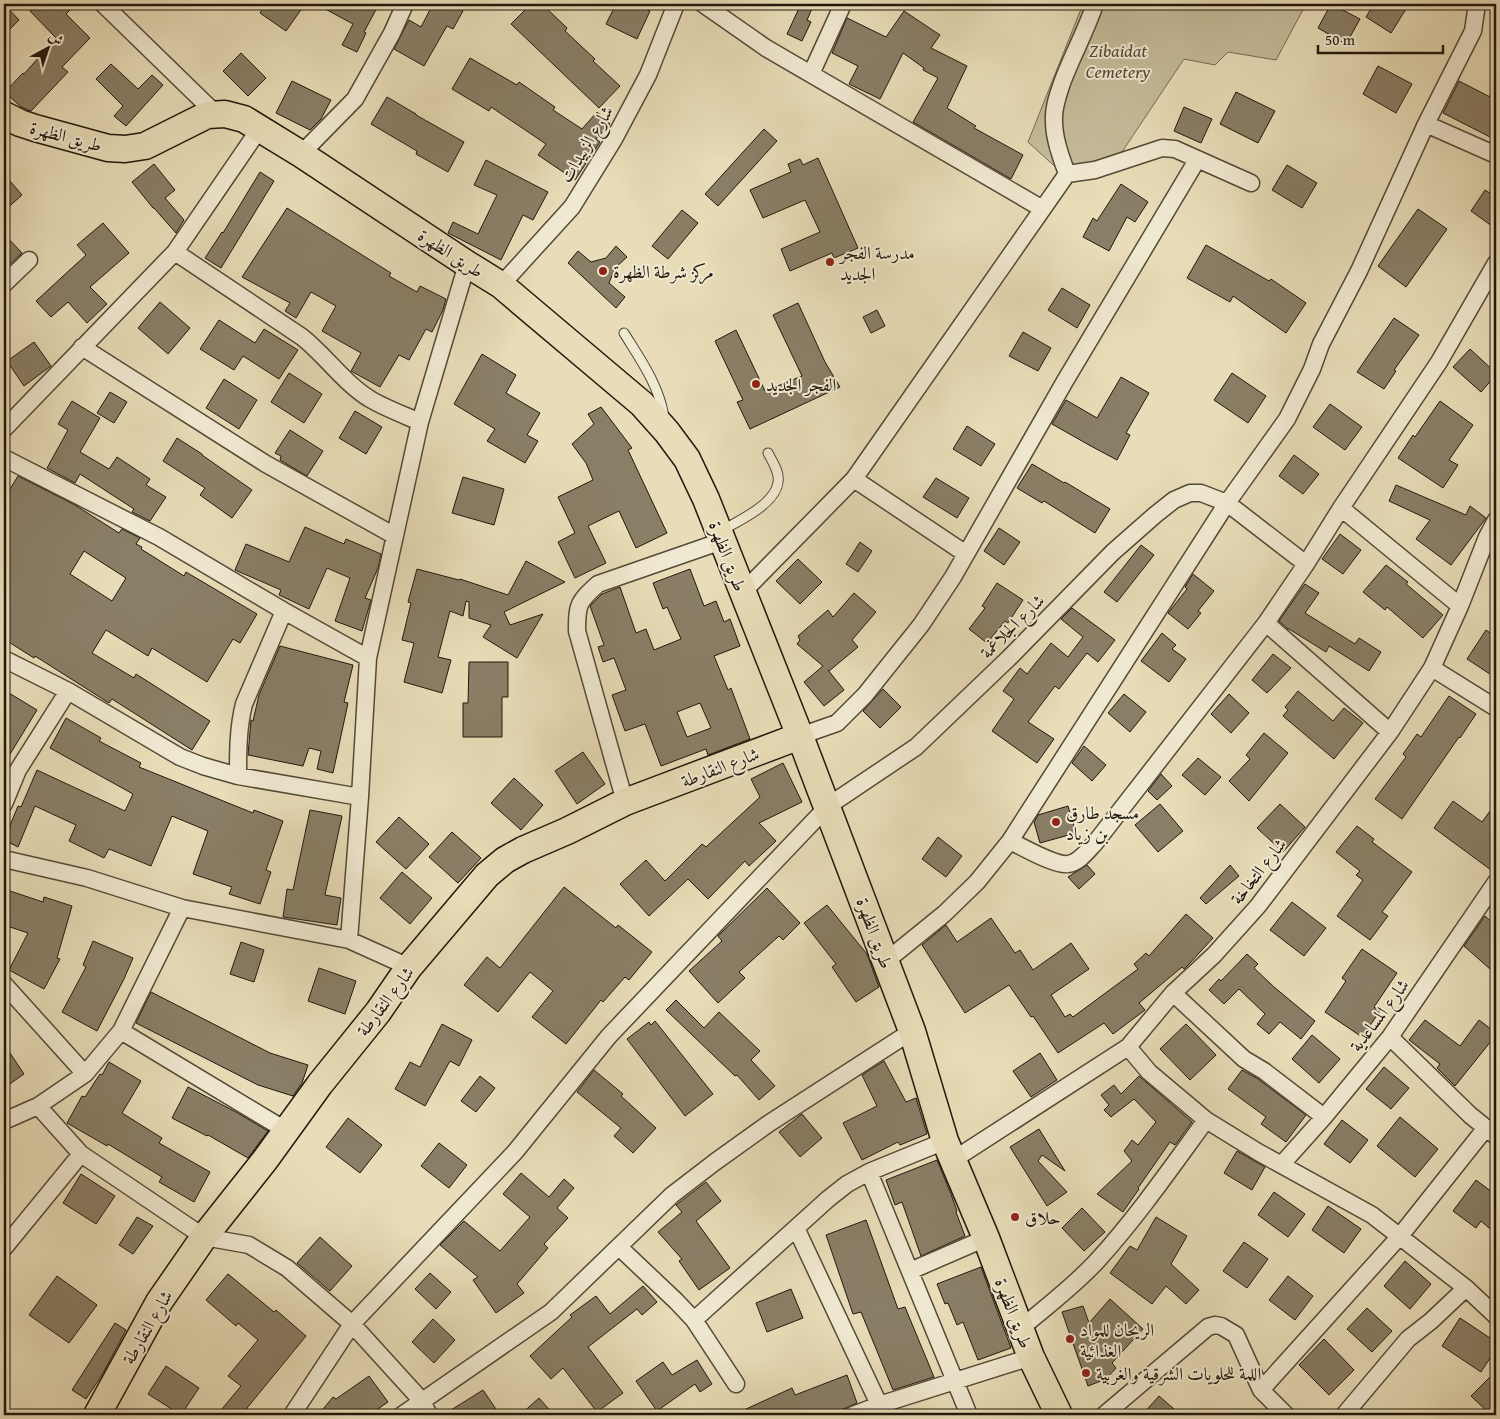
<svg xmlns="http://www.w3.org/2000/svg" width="1500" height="1419" font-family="'Gentium Book Plus',Amiri,serif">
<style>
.green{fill:#c6bc9b;stroke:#746a54}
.building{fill:#897e66;stroke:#22180d;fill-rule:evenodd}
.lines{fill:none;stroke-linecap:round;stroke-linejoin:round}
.lane-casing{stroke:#544938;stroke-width:11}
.street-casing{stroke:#544938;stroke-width:19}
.primary-casing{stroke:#22180d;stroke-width:29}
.path{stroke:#22180d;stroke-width:3;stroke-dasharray:1 2.5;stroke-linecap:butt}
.lane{stroke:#f0e9d1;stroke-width:9}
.street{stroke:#f0e9d1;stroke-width:16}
.primary{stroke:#e8ddb8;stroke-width:26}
.poi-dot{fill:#8f2418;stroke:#f0e9d1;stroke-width:2}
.labels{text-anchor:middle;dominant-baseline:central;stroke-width:4;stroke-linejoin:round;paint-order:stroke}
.park-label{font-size:18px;font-style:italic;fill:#534938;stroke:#f0e9d1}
.street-label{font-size:18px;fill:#22180d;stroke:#f0e9d1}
.poi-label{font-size:18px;fill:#22180d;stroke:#f0e9d1;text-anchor:start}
</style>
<rect width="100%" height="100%" fill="#e8ddb8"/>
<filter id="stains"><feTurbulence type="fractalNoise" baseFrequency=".004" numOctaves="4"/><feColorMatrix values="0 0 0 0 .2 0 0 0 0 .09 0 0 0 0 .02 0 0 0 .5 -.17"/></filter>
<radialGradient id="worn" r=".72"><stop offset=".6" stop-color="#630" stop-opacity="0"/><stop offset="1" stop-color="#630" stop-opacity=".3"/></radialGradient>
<path class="green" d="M1083 4H1306L1276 60 1228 52 1215 65 1184 59 1122 152 1061 172 1028 142Z"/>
<path class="building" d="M4 4 19 20 4 35Z
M38 4H76L66 14 90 38 62 67 68 72 31 111 21 107 5 92 23 73 24 74 56 38 30 11Z
M266 4H305L286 31 260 13Z
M316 4H379L364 32 366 33 357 52 342 45 353 24Z
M433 4H449L463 11 453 29 447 26 424 66 394 49 409 20 421 27Z
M531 4H542L567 28 565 31 595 59 593 61 620 86 599 108 511 24Z
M616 4H635L650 11 637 39 606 24Z
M801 4H814L807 20 811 22 802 41 787 34Z
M1331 4 1360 19 1346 44 1318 28Z
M1374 4H1399L1406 9 1391 33 1366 17Z
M904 11 940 35 931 48 967 66 947 108 976 126 974 128 1023 155 1011 179 913 122 938 78 923 70 924 68 903 53 880 99 849 84 858 66 832 53 847 18 886 37Z
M241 53 266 78 248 96 223 71Z
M470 58 517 85 519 82 555 107 553 110 582 129 597 112 610 124 596 139 600 142 575 180 538 155 546 144 491 107 489 111 452 89Z
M111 64 138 89 152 75 163 85 126 126 114 116 123 106 96 79Z
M1378 66 1412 84 1396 113 1363 94Z
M292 81 331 100 321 119 310 130 276 113Z
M1459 81 1496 100V140L1443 113Z
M1236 92 1275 111 1258 143 1220 124Z
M387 97 416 114V115L464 142 448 172 416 154 417 151 371 124Z
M1184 107 1212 119 1201 143 1174 131Z
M764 129 777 141 718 206 705 194Z
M818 158 858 248 834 258 832 253 790 271 781 249 820 232 805 200 763 218 750 190 791 172 788 164 800 159 803 165Z
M486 160 548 192 533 220 523 215 501 260 448 233 453 222 478 234 497 195 474 185Z
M154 164 175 190 165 198 184 220 176 233 154 208H153L132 182Z
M1287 165 1317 183 1302 208 1272 190Z
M260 172 274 181 221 268 205 258 222 232 223 233Z
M4 174 22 195 4 211Z
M1121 184 1148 202 1135 222 1127 217 1109 251 1083 237 1093 218 1097 221Z
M1485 190 1496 197V229L1471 211Z
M287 208 391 273 389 276 417 292 420 286 446 299 443 310 432 332 426 329 409 360 399 355 380 387 351 371 361 353 322 331 336 306 311 292 296 318 285 311 290 303 242 277Z
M1418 209 1447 229 1406 287 1378 266Z
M682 210 698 223 668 259 652 246Z
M103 223 129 253 90 287 107 304 87 323 68 302 51 317 36 301 86 255 77 245Z
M4 234 22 253 8 266 4 262Z
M1206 245 1269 281 1271 279 1306 303 1286 333 1233 296 1230 302 1187 278Z
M616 246 627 257 615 268 609 283 625 297 616 308 568 263 578 251 591 262 606 258Z
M1062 288 1090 305 1077 328 1048 310Z
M160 302 190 328 168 354 138 328Z
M798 303 825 362 840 387 750 429 737 402 743 400 715 341 736 330 765 391 802 376 773 315Z
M877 310 885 326 871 333 863 317Z
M1394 318 1419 335 1394 370 1396 371 1384 389 1357 372Z
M219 320 255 343 264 329 298 350 279 379 243 356 234 370 200 349Z
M1023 332 1051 348 1038 371 1009 356Z
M34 342 51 366 24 386 7 361Z
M1470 349 1496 373V375L1481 392 1453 367Z
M482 354 516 375 506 393 540 413 527 435 538 441 525 463 487 441 495 429 454 404Z
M289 373 322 394 304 423 271 402Z
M1232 373 1266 396 1248 423 1214 400Z
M1121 377 1149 393 1126 433 1130 435 1117 460 1089 445 1052 424 1066 400 1097 418Z
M224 379 257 400 239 429 206 408Z
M110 392 127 402 114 423 97 413Z
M72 401 100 418 80 452 109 469 117 457 150 479 146 485 166 497 150 521 132 512 134 509 80 474 75 483 47 468 68 430 58 424Z
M1440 401 1473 425 1449 460 1458 465 1443 488 1398 458 1413 435 1415 437Z
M1330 404 1362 427 1345 450 1313 427Z
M601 407 632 448 628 450 667 533 636 548 619 511 588 526 606 563 575 578 558 542 575 533 558 497 593 480 586 463 572 444 594 424 588 414Z
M355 411 382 427 366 454 339 438Z
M967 426 995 444 981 466 953 449Z
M290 430 323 451 307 476 280 460 281 456 275 453Z
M177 438 202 454V455L252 490 232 518 200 495 205 488 163 461Z
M1294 455 1319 474 1303 494 1279 476Z
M1032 464 1064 483 1065 482 1110 509 1095 533 1044 501 1042 503 1017 488Z
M18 476 75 505 119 533 122 529 140 538 136 544 142 547 141 549 184 576 186 572 257 614 240 643 233 639 207 682 152 648 148 656 106 630 92 653 134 678 136 674 210 721 192 750 112 699 109 703 35 656 34 658 4 639V499ZM84 551 126 578 112 601 70 574Z
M463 477 504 489 494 525 452 513Z
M936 478 969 498 957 518 923 497Z
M1396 485 1466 515 1470 506 1486 518 1451 565 1416 539 1430 520 1389 501Z
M305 527 344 544 346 539 381 554 378 568 365 598 371 600 362 631 335 621 350 578 327 568 309 609 279 595 281 590 235 570 246 544 289 562Z
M999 528 1020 542 1004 565 984 551Z
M1340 534 1361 550 1343 574 1322 559Z
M860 542 872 551 858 572 846 564Z
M1141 545 1154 555 1117 602 1104 592Z
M798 559 822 582 800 604 776 581Z
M526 561 565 582 504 612 510 625 543 614 517 658 483 637 491 625 469 618V602L466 601 463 616 450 611 438 657 451 660 442 693 404 682 414 643 402 640 411 603 408 602 417 569 459 580 460 579 508 595Z
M1386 565 1408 582 1406 584 1443 615 1423 638 1387 607 1385 610 1363 592Z
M690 569 704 606 716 601 724 622 730 619 740 646 714 656 728 690 731 688 750 739 708 755 706 749 661 766 645 724 625 731 612 695 626 690 614 658 603 662 598 647 604 645 590 606 602 594 620 587 636 633 646 629 654 650 681 639 667 607 663 609 653 583ZM700 703 711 728 687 737 677 712Z
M1193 574 1214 591 1198 611 1201 613 1188 629 1168 613 1187 589 1185 587Z
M997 583 1023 600 1008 623 1005 621 987 643 969 629 985 608 982 606Z
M1305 584 1319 593 1305 613 1355 644 1359 638 1381 652 1369 671 1329 646 1326 652 1289 629H1288L1279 621Z
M854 593 876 612 852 640 858 647 829 671 828 670 844 690 824 706 804 682 823 666 797 644 800 640 798 636 828 610 833 617Z
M1072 608 1115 640 1098 662 1087 653 1059 689 1055 686 1028 722 1054 739 1037 763 992 731 1014 699 1003 691 1020 668 1027 674 1051 643 1068 657 1083 637 1061 619Z
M1486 630 1496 637V678L1467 659Z
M1162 633 1176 645 1172 649 1186 659 1169 682 1141 661Z
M280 646 353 665 344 702 348 703 333 773 317 769 321 751 309 748 303 766 248 755 251 720 253 721 259 695Z
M1273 654 1291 668 1267 693 1252 680Z
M469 662H508V697H502V737H463V703H468Z
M883 689 901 707 880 728 863 711Z
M4 690 37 710 4 764Z
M1298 691 1333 721 1344 708 1363 723 1334 759 1283 716 1288 710 1285 707Z
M1124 694 1146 712 1130 732 1108 713Z
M1229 694 1249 713 1231 733 1211 714Z
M1449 696 1476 714 1460 738 1459 737 1402 819 1375 799 1406 757 1403 754 1417 734 1421 737Z
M66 718 101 738 99 741 141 763 139 767 253 813 254 810 283 821 266 870 271 872 260 904 229 894 232 887 193 874 208 831 172 816 151 866 109 849 104 858 69 841 76 825 35 806 18 847 4 840 18 806 21 807 37 770 125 811 133 794 50 748Z
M1264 733 1288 753 1249 801 1229 781 1250 759 1246 755Z
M1084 746 1106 765 1092 781 1072 763Z
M583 752 605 784 577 804 555 771Z
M1198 758 1221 777 1205 795 1182 775Z
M783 763 802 802 759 823 776 841 749 866 745 861 708 899 688 879 649 916 620 884 646 860 665 881 702 844 706 847 760 797 751 779Z
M1161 774 1172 786 1157 800 1148 791Z
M514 778 543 805 521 830 491 803Z
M1453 801 1482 822 1496 803V863L1491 870 1434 828Z
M1160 804 1183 831 1158 852 1135 825Z
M1280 804 1305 827 1283 852 1257 828Z
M1068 806 1076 833 1040 843 1034 822 1038 815Z
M310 810 342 816 325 895 341 898 337 925 283 917 287 889 293 890Z
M399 817 429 844 406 869 376 842Z
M1357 826 1374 839 1372 842 1412 872 1382 912 1388 916 1370 940 1337 916 1363 880 1356 875 1360 871 1336 852Z
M452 832 481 858 458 883 429 857Z
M938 837 962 856 946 877 922 859Z
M1087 865 1095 874 1079 889 1068 877Z
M1230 865 1239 876 1206 904 1200 898Z
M402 872 432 898 410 924 380 898Z
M564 887 616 928 618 925 652 952 629 980 625 977 603 1002 601 1000 566 1044 532 1017 553 991 530 972 498 1012 464 985 487 957 500 968Z
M767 888 800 923 783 940 779 936 739 972 745 978 718 1003 689 971 722 941 718 936Z
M4 889 43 902 44 897 72 906 57 958 60 959 44 989 9 970 28 933 4 925Z
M1292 902 1326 928 1304 956 1270 930Z
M827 905 867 954 879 987 856 1002 832 967 836 964 804 923Z
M1186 914 1213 938 1190 963 1184 969 1182 967 1139 1003 1145 1010 1113 1034 1104 1023 1058 1053 1033 1016 1031 1017 1009 985 965 1013 922 945 946 925 957 942 991 918 1015 953 1020 950 1033 970 1071 943 1089 969 1051 995 1065 1017 1070 1014 1073 1017 1138 969 1134 964 1146 953 1149 956Z
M1485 916 1496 926V961L1490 969 1464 946Z
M93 941 133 958 124 979 97 1031 62 1012 86 967 83 965Z
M241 942 264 950 254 982 230 974Z
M1362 949 1397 973 1374 1007 1380 1011 1362 1037 1325 1012 1346 981 1342 978Z
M1247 954 1258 964 1254 968 1274 987 1315 1021 1301 1039 1280 1022 1269 1034 1257 1024 1265 1014 1239 989 1224 1004 1209 990 1219 979 1221 981Z
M319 968 356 981 345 1014 308 1001Z
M151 992 270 1053 308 1065 302 1083 293 1096 258 1085 136 1023Z
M676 1000 704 1028 719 1012 760 1051 751 1060 775 1086 759 1100 737 1075 735 1076 666 1010Z
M1425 1020 1460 1046 1479 1020 1496 1033V1035L1455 1086 1437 1068 1440 1064 1409 1040Z
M655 1021 713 1094 685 1116 627 1039 649 1022 651 1025Z
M442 1024 472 1040 459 1066 450 1061 425 1106 395 1089 410 1062 420 1067Z
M1186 1024 1216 1055 1190 1080 1160 1049Z
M1312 1035 1340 1059 1319 1083 1292 1059Z
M4 1044 24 1074 4 1088Z
M1040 1053 1057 1080 1031 1097 1013 1071Z
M884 1061 906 1102 916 1098 927 1134 900 1145 898 1142 862 1160 843 1123 877 1106 862 1075Z
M109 1062 141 1081 122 1113 162 1138 159 1143 210 1172 194 1202 159 1182 162 1177 108 1144 107 1146 67 1123 82 1096 85 1097 100 1074 102 1075Z
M1384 1067 1409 1088 1391 1109 1366 1089Z
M594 1070 623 1094 621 1096 656 1128 633 1153 614 1136 621 1128 577 1092Z
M1242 1070 1258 1079 1306 1115 1286 1142 1261 1124 1266 1117 1228 1089Z
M480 1076 495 1088 476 1112 461 1101Z
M1139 1076 1192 1122 1175 1145 1170 1142 1138 1188 1139 1189 1123 1212 1097 1194 1132 1161 1124 1151 1132 1140 1138 1145 1156 1122 1134 1099 1111 1117 1104 1110 1109 1105 1101 1095 1114 1085 1121 1094Z
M188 1087 236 1112 268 1131 248 1158 208 1135 207 1136 172 1118Z
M802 1114 822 1138 800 1157 779 1132Z
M1400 1117 1438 1149 1415 1177 1377 1146Z
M348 1118 382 1145 360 1173 326 1147Z
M1342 1120 1368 1140 1350 1163 1324 1144Z
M1039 1129 1065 1171 1042 1155 1038 1161 1067 1192 1047 1206 1010 1147Z
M439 1143 467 1165 449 1188 421 1166Z
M1237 1151 1265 1167 1252 1190 1224 1173Z
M937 1160 951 1194 957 1211 956 1212 965 1236 921 1256 902 1202 895 1205 886 1180Z
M521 1173 549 1197 564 1179 574 1188 557 1208 568 1218 544 1244 548 1248 517 1284 524 1293 496 1313 473 1280 478 1277 440 1245 464 1221 500 1251 530 1217 503 1194Z
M81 1174 115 1196 96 1224 63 1203Z
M1476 1180 1496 1195V1234L1481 1221 1476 1228 1453 1211Z
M706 1182 721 1201 696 1221 730 1268 699 1290 679 1261 682 1259 658 1232 682 1212 676 1205Z
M1274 1192 1305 1214 1288 1237 1258 1215Z
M1328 1206 1361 1229 1344 1253 1312 1230Z
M1082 1208 1105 1232 1084 1251 1062 1228Z
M137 1217 153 1226 133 1254 119 1245Z
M1156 1217 1187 1236 1171 1264 1199 1290 1186 1304 1166 1286 1152 1304 1110 1273 1130 1246 1137 1250Z
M866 1220 898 1309 905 1307 934 1377 893 1390 861 1312 853 1314 826 1235Z
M320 1237 352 1266 330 1291 297 1263Z
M1244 1242 1268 1259 1247 1288 1223 1271Z
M1405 1261 1431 1284 1410 1309 1384 1286Z
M981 1267 1011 1348 978 1360 963 1322 957 1325 948 1303 945 1304 937 1284Z
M430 1273 451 1292 436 1309 415 1289Z
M228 1274 274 1312 276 1310 306 1336 247 1408 255 1415H217L241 1386 228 1376 258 1340 238 1323 236 1326 206 1300Z
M57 1276 97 1305 69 1343 29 1315Z
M1288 1276 1313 1296 1295 1320 1269 1300Z
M643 1286 657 1302 642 1315 637 1309 588 1347 623 1393 597 1412 563 1368 551 1379 530 1356 572 1317 570 1315 596 1296 610 1314Z
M791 1289 803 1318 767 1332 756 1303Z
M1110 1299 1143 1329 1112 1363 1116 1368 1106 1379 1088 1386 1062 1312 1083 1306 1089 1323Z
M1367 1308 1392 1331 1372 1352 1347 1329Z
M1460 1318 1496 1342V1349L1481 1372 1442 1346Z
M433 1319 455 1340 434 1363 412 1342Z
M115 1323 126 1330 102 1375 86 1399 72 1390Z
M1324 1339 1354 1370 1329 1395 1299 1365Z
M697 1360 712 1384 700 1392 695 1384 657 1411 636 1381 663 1362 672 1375Z
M166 1366 199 1388 181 1415 148 1394Z
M1496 1371V1415H1491L1471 1396Z
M847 1375 857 1403 830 1415H733L792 1388 795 1395Z
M369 1376 388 1402 369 1415H318L333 1397 336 1399Z
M483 1390 500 1415H443Z
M1159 1396 1181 1415H1142Z
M539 1398 554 1415H520Z"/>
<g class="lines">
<g class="lane-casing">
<path id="lane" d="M624 333C640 359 659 385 664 417
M721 531C738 521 776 504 778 482 780 472 772 461 768 453"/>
</g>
<g class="street-casing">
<path id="street" d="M103 4 216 114
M703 4 766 48 1041 208
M811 74 843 4
M1426 124 1496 155
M301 154 355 99 392 33 405 4
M1067 174 1095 170 1162 148 1175 149 1251 183
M175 252 302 337C326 356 344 383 370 399 385 408 404 415 420 422
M4 284 29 260
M501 285 572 207 614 139 648 75 676 4
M82 347 266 464 395 536
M4 429 175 252 260 128
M4 458 159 537 284 611 368 658
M854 479 966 554
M1341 508 1460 606
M742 593 854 479 1067 174C1061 157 1054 139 1054 121 1053 108 1058 95 1062 83 1072 56 1086 31 1095 4
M1266 623 1390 732
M4 659 68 691 180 757 203 766 238 776 360 797
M1432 668 1496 708
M800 736 837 723 865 695 921 625 953 577 1065 381 1197 160
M238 776C238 751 238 728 244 704L284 611
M625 802 577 631C577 604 578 602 598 584L722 541
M4 804 18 770 68 691
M1010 841C1023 847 1055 866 1068 864 1079 863 1088 850 1095 843L1266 623 1306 564 1341 508 1439 362 1496 263
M4 859 87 878 182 908 349 940 409 967
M349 940 360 797 368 658 420 422 467 264
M886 961 944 914 977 882 1010 841 1227 503 1287 419 1312 369 1321 344 1359 271 1426 124 1473 31 1477 4
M4 984 85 1074
M1173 993 1244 1059 1264 1071 1324 1117
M121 1031 287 1131
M1390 1037 1470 1115 1496 1136
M1128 1047 1149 1072 1206 1120 1258 1152 1372 1215 1466 1288 1496 1316
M38 1106 81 1154 204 1237 249 1245 287 1268 352 1324 422 1401 429 1415
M4 1121 38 1106 85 1074 121 1031 182 908
M953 1160 1128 1047 1173 993 1214 955 1258 906 1390 732 1432 668 1460 606 1487 537 1496 520
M1282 1164 1324 1117 1390 1037 1496 882
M869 1172 969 1415
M796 1228 884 1415
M619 1247 676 1301 694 1320 736 1384
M4 1248 81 1154
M910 1271 986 1238
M694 1320 828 1199 847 1184 869 1172 945 1141
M1020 1329C1046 1307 1074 1286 1097 1261 1137 1217 1171 1168 1206 1120
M292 1415 352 1324 515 1152 609 1036 828 806 916 747 1009 658 1113 552 1155 515 1174 500 1190 493H1201L1227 503 1306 564
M402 1415 551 1312 672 1195 715 1162 768 1124 912 1031
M853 1415 879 1405 1031 1357
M1104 1415 1208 1327 1215 1325 1221 1326 1236 1335 1261 1390
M1286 1415 1261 1390 1400 1236 1485 1129
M1344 1415 1408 1339 1431 1321 1466 1288"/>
</g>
<g class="primary-casing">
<path id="primary" d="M4 115 20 123 35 128 108 148 125 149 145 146 207 115 225 114 244 119 301 154 467 264 501 285 642 404 667 432 687 459 706 499 800 736 912 1031 945 1141 986 1238 1031 1357 1059 1415
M97 1415 159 1302 204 1237 265 1160 320 1084 378 1012 409 967 487 875 505 860 523 850 567 831 625 802 800 736"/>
</g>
<path class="path" d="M1495 4H1496"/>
<use href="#lane" class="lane"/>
<use href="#street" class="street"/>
<use href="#primary" class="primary"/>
</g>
<g class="poi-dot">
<circle cx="830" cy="262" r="5"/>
<circle cx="603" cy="271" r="5"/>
<circle cx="756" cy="384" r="5"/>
<circle cx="1056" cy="822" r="5"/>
<circle cx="1015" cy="1217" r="5"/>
<circle cx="1070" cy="1339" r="5"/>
<circle cx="1086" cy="1373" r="5"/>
</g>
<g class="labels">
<g class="park-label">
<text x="1118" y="50">Zibaidat<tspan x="1118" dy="21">Cemetery</tspan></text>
</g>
<g class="street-label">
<text transform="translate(66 136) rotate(15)">طريق الظهرة</text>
<text transform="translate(586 144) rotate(-59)">شارع الزبيدات</text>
<text transform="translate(451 253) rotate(33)">طريق الظهرة</text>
<text transform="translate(728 556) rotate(69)">طريق الظهرة</text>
<text transform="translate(1012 626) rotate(-45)">شارع الجلاغمة</text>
<text transform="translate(720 767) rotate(-21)">شارع النقارطة</text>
<text transform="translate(1258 871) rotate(-52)">شارع التخاخة</text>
<text transform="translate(875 933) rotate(70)">طريق الظهرة</text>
<text transform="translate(385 1001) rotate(-53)">شارع النقارطة</text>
<text transform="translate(1379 1015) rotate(-53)">شارع المساعدية</text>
<text transform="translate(1014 1313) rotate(69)">طريق الظهرة</text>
<text transform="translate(147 1327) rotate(-60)">شارع النقارطة</text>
</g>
<g class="poi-label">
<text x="840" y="252">مدرسة الفجر<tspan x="840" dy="21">الجديد</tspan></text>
<text x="613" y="271">مركز شرطة الظهرة</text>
<text x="766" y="384">الفجر الجديد</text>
<text x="1066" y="812">مسجد طارق<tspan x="1066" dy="21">بن زياد</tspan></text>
<text x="1025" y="1217">حلاق</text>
<text x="1080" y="1329">الريحان للمواد<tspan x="1080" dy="21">الغذائية</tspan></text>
<text x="1096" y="1373">اللمة للحلويات الشرقية والغربية</text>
</g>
</g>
<rect width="1500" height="1419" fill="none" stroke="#e8ddb8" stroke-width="20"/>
<rect x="5" y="5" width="1490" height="1409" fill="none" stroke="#22180d" stroke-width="2.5"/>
<rect x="10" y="10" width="1480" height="1399" fill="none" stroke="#22180d"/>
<g transform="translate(48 48) rotate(40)" stroke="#f0e9d1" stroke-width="4" paint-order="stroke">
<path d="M0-4L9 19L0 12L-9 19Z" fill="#22180d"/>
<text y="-8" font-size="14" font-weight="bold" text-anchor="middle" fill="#22180d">ش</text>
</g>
<path d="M1318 45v8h125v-8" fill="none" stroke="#22180d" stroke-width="2.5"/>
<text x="1325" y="45" font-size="15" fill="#22180d" stroke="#f0e9d1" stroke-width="4" paint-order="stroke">50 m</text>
<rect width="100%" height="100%" filter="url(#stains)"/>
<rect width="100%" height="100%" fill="url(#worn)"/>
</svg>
